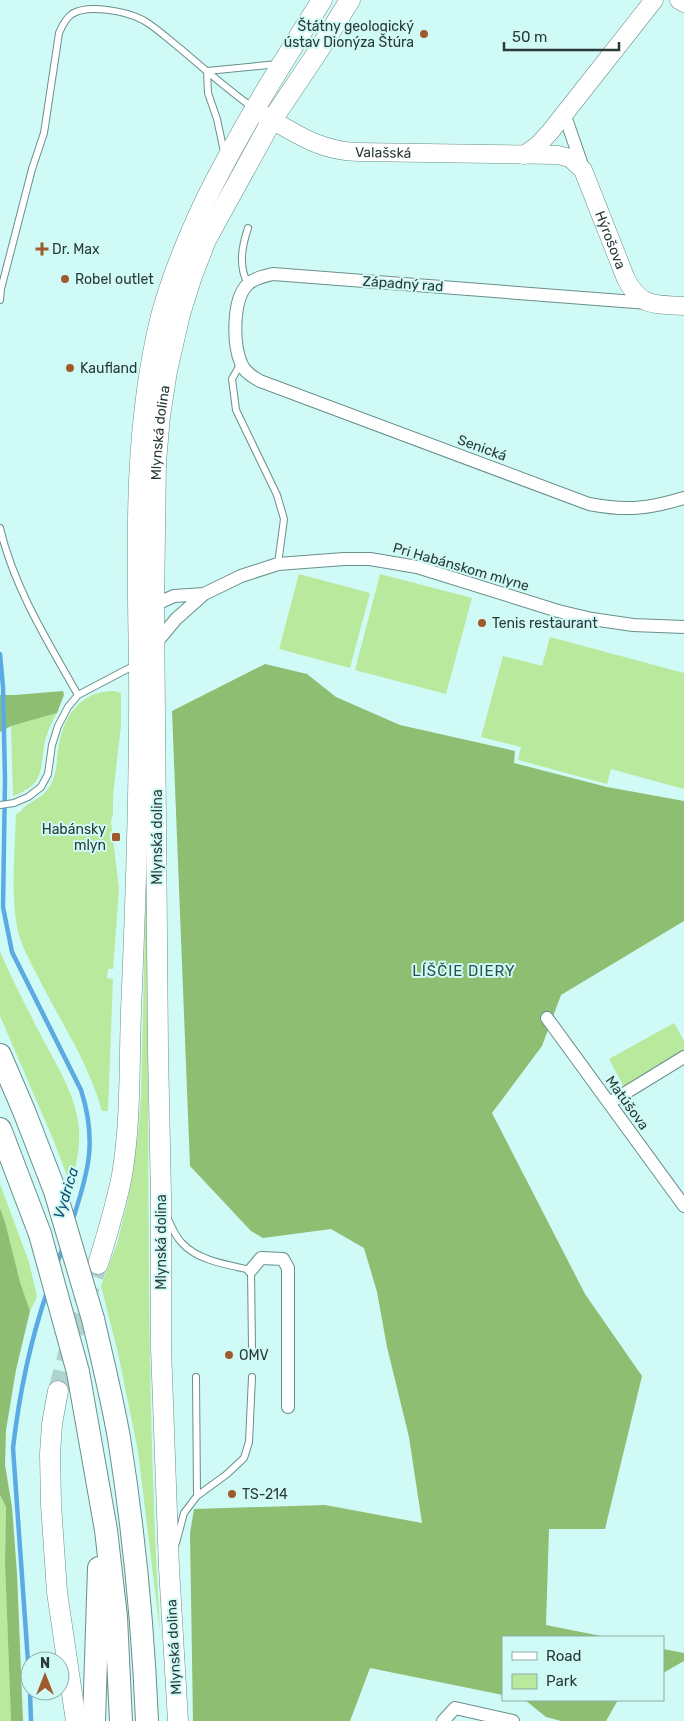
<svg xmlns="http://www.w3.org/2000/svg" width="684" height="1721" font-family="Rubik,sans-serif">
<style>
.green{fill:#b8e99c}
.forest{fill:#8ebe72}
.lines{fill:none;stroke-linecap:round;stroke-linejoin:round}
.stream{stroke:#5caae4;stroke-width:4.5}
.primary-tunnel{stroke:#afd4d0;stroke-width:20;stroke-dasharray:20 10;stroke-linecap:butt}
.lane-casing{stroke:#688f8b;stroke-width:8}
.street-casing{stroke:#688f8b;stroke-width:14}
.secondary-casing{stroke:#688f8b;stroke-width:19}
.primary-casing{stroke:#688f8b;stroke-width:21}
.highway-casing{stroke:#688f8b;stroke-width:24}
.lane{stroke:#fff;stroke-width:6}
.street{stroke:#fff;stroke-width:12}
.secondary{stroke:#fff;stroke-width:18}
.primary{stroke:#fff;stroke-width:20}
.highway{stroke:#fff;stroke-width:22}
.highway-bridge-casing{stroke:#688f8b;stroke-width:24;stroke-linecap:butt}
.highway-bridge{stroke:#fff;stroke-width:22}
.poi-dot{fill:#9f5b2b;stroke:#d0faf6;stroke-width:2}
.labels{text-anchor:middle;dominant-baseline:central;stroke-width:4;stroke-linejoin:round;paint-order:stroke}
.poi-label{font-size:14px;fill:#293a38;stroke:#d0faf6;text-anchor:start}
.street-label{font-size:14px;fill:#293a38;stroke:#d0faf6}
.neighbourhood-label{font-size:15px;letter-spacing:1px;fill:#2a514d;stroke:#d0faf6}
.water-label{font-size:15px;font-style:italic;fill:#155076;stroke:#d0faf6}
</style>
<rect width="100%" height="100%" fill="#d0faf6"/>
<path class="green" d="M299 574 370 593 350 668 279 649Z
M380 574 472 598 446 694 355 670Z
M550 637 684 673V789L611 769 607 784 518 760 521 747 481 737 503 656 542 666Z
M114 691 121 693V725L113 795V815L111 821 119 890 113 969H108L107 978 113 979 108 1111H102C89 1063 60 1021 38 977 31 963 22 947 18 932 10 894 15 853 16 814 22 812 22 808 27 805 37 799 47 794 52 782 58 770 56 757 59 745 64 714 82 691 114 691Z
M57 713C51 723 46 735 44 746 40 773 43 785 13 796L11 726Z
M146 884H148C149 1133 145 1383 160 1632L138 1451 118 1353 101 1286 117 1244 128 1199 138 1135 141 1095Z
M0 951C11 978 25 1004 38 1030 54 1061 76 1093 79 1129 80 1149 76 1167 71 1186L53 1139 0 1016Z
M674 1023 684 1041V1053L624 1087 609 1059Z
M0 1184 29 1262 37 1297 30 1311 20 1282 5 1222 0 1208Z
M0 1495 6 1507 5 1563 11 1721H0Z"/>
<path class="forest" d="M265 664 307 674 336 697 400 725 515 751 514 763 607 787 684 801V921L561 995 542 1046 492 1113 585 1294 642 1376 605 1529H549L546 1625 606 1637H503V1695L370 1668 350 1721H193L190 1533 194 1509 325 1505 422 1523 409 1437 387 1347 377 1292 364 1248 331 1229 263 1238 251 1231 190 1166 172 711Z
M63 691 64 695 57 713 11 726 0 732V695H15Z
M0 1208 5 1222 20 1282 30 1311 16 1370 6 1430 5 1465 12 1507 17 1573 23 1721H11L5 1563 6 1507 0 1495Z
M663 1649 684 1653V1661L663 1673Z
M525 1700H618L606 1721H561L546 1717Z"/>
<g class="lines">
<path class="stream" d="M0 654 3 687 5 780 3 907 12 952 81 1090C97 1140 89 1170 73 1219
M57 1264 63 1247
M30 1690 13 1448C19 1396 30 1342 47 1292
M30 1691 31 1721"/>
<path class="primary-tunnel" d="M58 1391 75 1328 98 1264"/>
<g class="lane-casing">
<path id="lane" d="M207 71 208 93 217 119 224 152
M207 71 278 64
M248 228C242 246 238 266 248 284
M0 300 1 289 32 169 44 133 59 33C62 26 66 18 72 14 88 4 126 11 143 20 157 28 169 40 182 50 205 70 229 90 253 108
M241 363 232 379 236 410 277 495 284 519 278 564
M0 528C14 588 48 642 78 695
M0 805 14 803 28 797 41 787 48 774 52 745 58 726 68 707 78 695 137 664
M168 1219C171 1226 176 1237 182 1243 198 1261 229 1265 251 1270L252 1348
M196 1377 197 1496
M176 1543 184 1513 197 1496 227 1474 244 1458 249 1442 252 1377"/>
</g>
<g class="street-casing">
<path id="street" d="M564 113 583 168
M648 303 273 274C264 276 255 278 248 284 232 299 233 344 241 363 244 372 253 377 260 381L589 504C626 511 648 509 684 498
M154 605 174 596 204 594
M156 643 176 619 204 594 241 576 278 564 344 559H370L417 567 558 611 592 619 633 625 684 627
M547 1018 684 1206
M609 1103 684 1057
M251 1270 261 1258 283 1259 288 1268V1407
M443 1721 455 1708 513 1721"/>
</g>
<g class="secondary-casing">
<g id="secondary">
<path d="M679 0 684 3"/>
<path id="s1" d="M260 113C294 132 318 151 358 152L558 155 570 158 583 170 626 279C641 308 655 304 684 306"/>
<path d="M524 155 538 145 550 132 654 0"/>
</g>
</g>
<g class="primary-casing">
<g id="primary">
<path d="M98 1264C107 1235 116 1206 122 1175 131 1122 129 1066 131 1011 136 895 140 779 139 663 137 546 133 429 161 316 172 275 188 237 206 199 240 130 281 65 322 0"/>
<path d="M58 1391 52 1424 50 1454 51 1504 57 1592 76 1721"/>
<path id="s2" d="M178 1721 169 1568 161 1347V1197L158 1050 154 605 156 462 160 416 167 371 180 314 192 276 206 240 272 120 317 53 350 0"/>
</g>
</g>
<g class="highway-casing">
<path id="highway" d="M0 1055 24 1111 55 1191
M0 1129 40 1234
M93 1319C102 1358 112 1398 119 1438 134 1532 143 1626 147 1721
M78 1372 106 1530 116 1617 121 1721
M94 1721 99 1568"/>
</g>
<use href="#lane" class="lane"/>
<use href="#street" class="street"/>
<use href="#secondary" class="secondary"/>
<use href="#primary" class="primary"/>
<use href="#highway" class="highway"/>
<g class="highway-bridge-casing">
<path id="highway-bridge" d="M55 1191 93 1319
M40 1234 78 1372"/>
</g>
<use href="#highway-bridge" class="highway-bridge"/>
</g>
<g class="poi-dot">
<circle cx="424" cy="34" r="5"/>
<path d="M39.5 241.5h5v5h5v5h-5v5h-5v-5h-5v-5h5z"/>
<circle cx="65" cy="279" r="5"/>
<circle cx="70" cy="368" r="5"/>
<circle cx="482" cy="623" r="5"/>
<rect x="111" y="832" width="10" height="10" rx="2.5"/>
<circle cx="229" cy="1355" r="5"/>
<circle cx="232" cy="1494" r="5"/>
</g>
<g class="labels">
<g class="poi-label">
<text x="414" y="26" text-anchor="end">Štátny geologický<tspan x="414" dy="16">ústav Dionýza Štúra</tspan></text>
<text x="52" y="249">Dr. Max</text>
<text x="75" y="279">Robel outlet</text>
<text x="80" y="368">Kaufland</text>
<text x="492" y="623">Tenis restaurant</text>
<text x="106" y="829" text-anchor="end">Habánsky<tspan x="106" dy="16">mlyn</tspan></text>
<text x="239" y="1355">OMV</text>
<text x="242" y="1494">TS-214</text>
</g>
<g class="street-label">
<text stroke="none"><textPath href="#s1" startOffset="132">Valašská</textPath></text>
<text stroke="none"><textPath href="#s1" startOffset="412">Hýrošova</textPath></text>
<text transform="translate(403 284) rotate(4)">Západný rad</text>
<text stroke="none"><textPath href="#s2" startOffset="1289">Mlynská dolina</textPath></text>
<text transform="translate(482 448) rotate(20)">Senická</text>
<text transform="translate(461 567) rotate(16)">Pri Habánskom mlyne</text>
<text transform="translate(157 837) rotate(-90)">Mlynská dolina</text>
<text transform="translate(627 1103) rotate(54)">Matúšova</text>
<text transform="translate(161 1242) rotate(-90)">Mlynská dolina</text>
<text transform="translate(174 1647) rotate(-93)">Mlynská dolina</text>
</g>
<g class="neighbourhood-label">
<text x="464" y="971">LÍŠČIE DIERY</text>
</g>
<g class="water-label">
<text transform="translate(66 1193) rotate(-73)">Vydrica</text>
</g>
</g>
<rect x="502" y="1636" width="162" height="65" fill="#d0faf6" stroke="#8dadaa"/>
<rect x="512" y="1652" width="25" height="8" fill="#ffffff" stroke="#8dadaa"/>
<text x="546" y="1661" font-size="15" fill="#293a38">Road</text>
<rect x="512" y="1674" width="25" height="15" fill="#b8e99c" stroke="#8dadaa"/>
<text x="546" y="1686" font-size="15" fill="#293a38">Park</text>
<g transform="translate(45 1676)"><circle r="24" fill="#d0faf6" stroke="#8dadaa"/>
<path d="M0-4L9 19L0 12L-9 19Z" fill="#9f5b2b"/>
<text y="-8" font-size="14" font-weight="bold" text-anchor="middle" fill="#293a38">N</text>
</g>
<path d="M504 42v8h115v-8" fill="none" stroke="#293a38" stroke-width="2.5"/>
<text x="512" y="42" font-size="15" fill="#293a38" stroke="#d0faf6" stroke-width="4" paint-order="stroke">50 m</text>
</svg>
